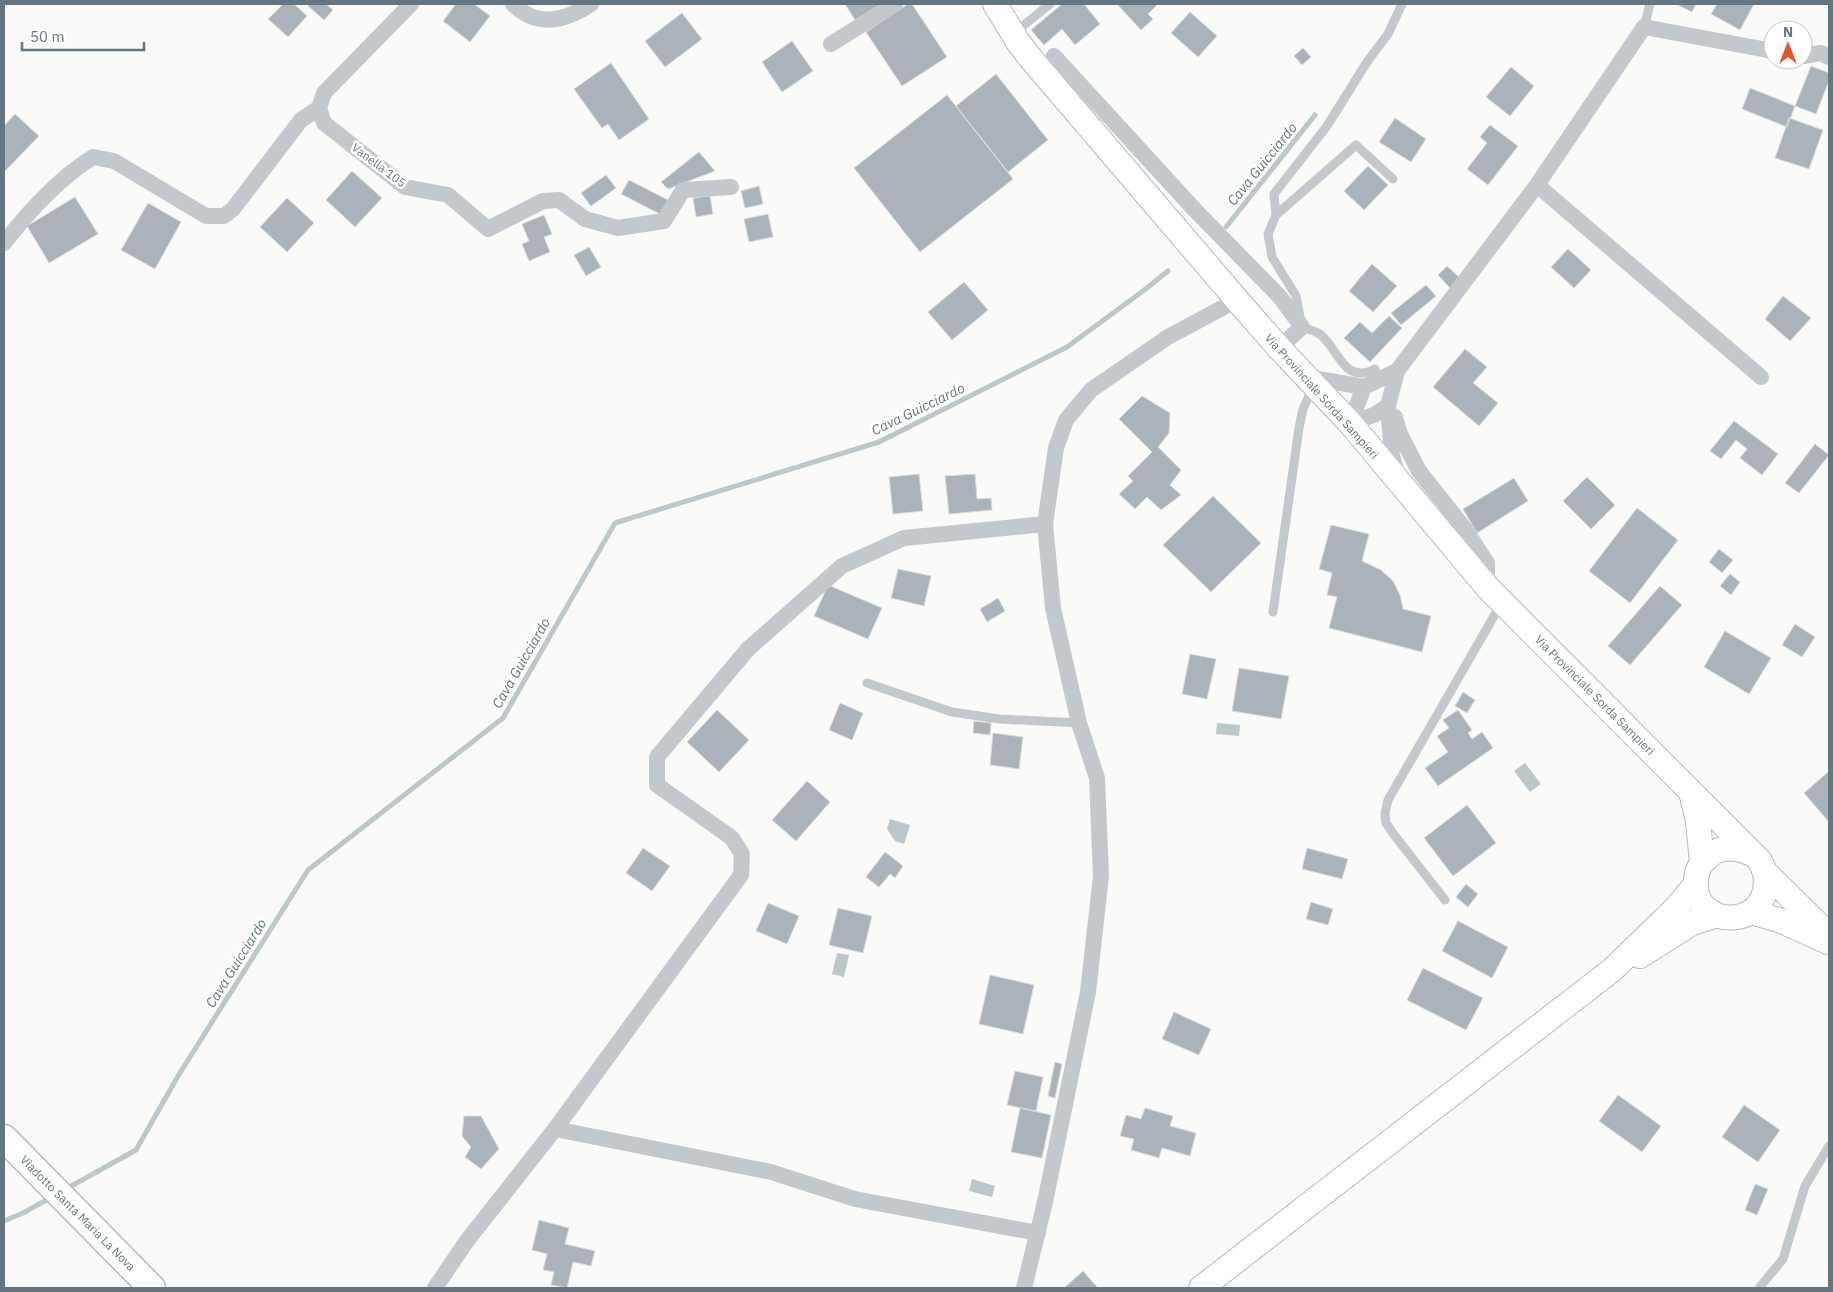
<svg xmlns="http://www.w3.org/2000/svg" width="1833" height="1292" font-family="'IBM Plex Sans',sans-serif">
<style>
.water{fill:#bbc7cb}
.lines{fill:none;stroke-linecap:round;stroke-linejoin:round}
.stream{stroke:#bbc7cb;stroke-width:5}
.building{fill:#aab3b9;stroke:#dcdcda}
.secondary-casing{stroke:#b3babf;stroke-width:26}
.primary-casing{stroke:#b5babe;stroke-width:29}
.lane{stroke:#c3c8cc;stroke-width:9}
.street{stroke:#c3c8cc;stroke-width:16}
.secondary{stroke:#fff;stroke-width:24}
.primary{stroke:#fff;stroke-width:26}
.labels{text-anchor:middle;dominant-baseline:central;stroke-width:5;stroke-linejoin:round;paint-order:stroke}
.street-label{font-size:12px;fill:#657683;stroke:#fff}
.water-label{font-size:14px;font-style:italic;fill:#60757c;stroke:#fff}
</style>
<rect width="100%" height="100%" fill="#fafaf8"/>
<path class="water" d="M1217 723 1240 725 1239 736 1216 734Z
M1525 763 1541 784 1530 792 1514 771Z
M890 819 910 825 904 844 895 841 887 829Z
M837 953 849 955 844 977 832 974Z
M972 1179 995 1186 992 1197 969 1191Z"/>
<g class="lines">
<path class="stream" d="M1226 227 1315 115
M66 1189 136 1150 178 1076 308 870 503 718 615 523 879 442 1067 347 1143 291 1168 271
M4 1221 23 1213 52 1197"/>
</g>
<path class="building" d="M283 4H294L307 16 288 37 268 19Z
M310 4H326L333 10 324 20 308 6Z
M456 4H474L490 16 470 42 443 21Z
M845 4H881L855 20Z
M908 4H912L947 57 902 86 866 32Z
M1062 4H1084L1100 24 1075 45 1062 29 1044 45 1031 30Z
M1117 4H1158L1148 14 1153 19 1141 30Z
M1676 4H1696L1692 12Z
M1717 4H1754L1740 30 1711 14Z
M1190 12 1217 36 1198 57 1171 33Z
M682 13 702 39 665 67 645 41Z
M792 41 813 71 782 92 762 62Z
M1303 48 1311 57 1302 65 1294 56Z
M611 63 649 119 619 140 608 124 602 128 574 89Z
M1811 66 1829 73V81L1816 114 1795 106Z
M1511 67 1534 86 1510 116 1486 97Z
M996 74 1048 140 1008 172 956 106Z
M1750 88 1795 106 1787 127 1742 109Z
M947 95 1013 179 920 252 854 168Z
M15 114 39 136 4 172V126Z
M1395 118 1426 139 1411 162 1379 142Z
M1789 118 1823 130 1809 169 1775 158Z
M1490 125 1518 146 1488 185 1467 169 1487 143 1480 137Z
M699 152 715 171 668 189 661 182Z
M1368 166 1388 185 1364 210 1344 191Z
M352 171 382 198 355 227 326 200Z
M606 175 616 188 591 206 581 193Z
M629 180 668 200 660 214 621 194Z
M759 186 763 204 745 208 741 191Z
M710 196 713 214 696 217 693 198Z
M75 197 98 234 49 263 27 226Z
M287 198 314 223 287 252 260 227Z
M148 203 181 222 155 269 121 250Z
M768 214 773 237 749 242 744 219Z
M544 215 552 234 544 237 550 252 529 261 522 244 529 241 522 224Z
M589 247 601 267 586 276 574 255Z
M1568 249 1591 270 1574 288 1551 267Z
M1372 264 1397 286 1373 312 1349 291Z
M1447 266 1460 278 1450 288 1438 275Z
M964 282 988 310 952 340 928 312Z
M1426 285 1436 296 1401 325 1391 313Z
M1783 296 1811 318 1790 341 1765 319Z
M1389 316 1402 328 1370 362 1344 338 1360 322 1372 333Z
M1465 349 1487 367 1473 383 1498 403 1479 426 1433 387Z
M1142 396 1170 413 1169 433 1158 447 1181 470 1170 485 1181 495 1161 510 1147 497 1135 509 1119 494 1133 481 1128 476 1152 452 1119 419Z
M1734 421 1778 454 1762 475 1740 458 1747 449 1736 440 1721 459 1710 451Z
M1815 444 1829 455 1799 493 1785 483Z
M919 474 923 511 893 514 889 477Z
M975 474 977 499 991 498 992 510 949 514 945 476Z
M1587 477 1615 505 1591 529 1563 501Z
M1514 478 1528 501 1477 533 1463 509Z
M1213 496 1261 543 1211 592 1163 545Z
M1637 508 1678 540 1630 603 1589 571Z
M1331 525 1369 534 1362 561 1381 570 1393 581 1400 595 1403 609 1431 616 1422 652 1329 628 1337 597 1327 595 1332 573 1319 569Z
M1719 549 1733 560 1722 573 1709 562Z
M898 569 931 576 924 606 891 598Z
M1730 574 1740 582 1731 595 1720 586Z
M828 585 882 608 868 639 814 616Z
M1660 586 1682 605 1630 665 1608 646Z
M998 598 1005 611 987 622 980 609Z
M1795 624 1815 637 1802 657 1782 645Z
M1725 631 1771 658 1749 694 1704 667Z
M1190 654 1216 659 1207 699 1182 694Z
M1239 668 1289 676 1281 719 1232 711Z
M1463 692 1475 700 1467 713 1455 706Z
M840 703 863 713 852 740 829 730Z
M717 710 749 740 719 772 687 742Z
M1458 710 1472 730 1468 733 1472 739 1482 732 1493 748 1438 786 1425 768 1448 752 1437 736 1449 728 1443 720Z
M974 721 991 723 990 735 973 733Z
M993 733 1023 737 1019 769 990 765Z
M1829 771V822L1804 793Z
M807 781 830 802 796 841 772 820Z
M1467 805 1496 843 1453 876 1424 838Z
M643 848 670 866 652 891 626 873Z
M1307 848 1348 859 1342 879 1302 869Z
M885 852 903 866 895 878 890 874 879 887 866 877Z
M1466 884 1478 894 1468 907 1456 897Z
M1311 902 1333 909 1328 925 1306 919Z
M768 903 799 916 787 944 756 931Z
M838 908 872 916 863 953 829 945Z
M1458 921 1508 947 1492 978 1442 951Z
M1423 968 1483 998 1466 1030 1407 1000Z
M990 975 1034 985 1023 1034 979 1024Z
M1174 1012 1211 1029 1199 1055 1162 1039Z
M1055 1062 1062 1064 1055 1098 1048 1096Z
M1015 1071 1043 1077 1036 1111 1007 1105Z
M1618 1095 1661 1126 1642 1152 1599 1121Z
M1744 1105 1780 1130 1758 1162 1722 1137Z
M1020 1108 1051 1115 1042 1158 1011 1152Z
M1145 1108 1173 1116 1170 1126 1196 1133 1190 1156 1162 1148 1159 1158 1131 1150 1134 1139 1120 1136 1126 1115 1141 1119Z
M464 1116H481L499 1149 481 1169 465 1157 471 1147 462 1136Z
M1755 1184 1768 1189 1757 1215 1745 1210Z
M539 1220 569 1228 565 1244 595 1251 591 1266 573 1262 567 1288 551 1285 554 1272 543 1270 547 1254 532 1250Z
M1083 1271 1098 1288H1064Z"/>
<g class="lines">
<g class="secondary-casing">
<path id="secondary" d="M995 4 1018 42 1032 60 1237 300 1279 348 1350 423 1487 587 1760 861 1765 872 1829 935
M1691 792 1698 821 1702 863
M1752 854C1737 847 1722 845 1709 856 1701 862 1697 869 1696 879 1690 931 1775 932 1765 872
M1751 912 1779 920 1828 942
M1640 956 1692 923 1717 915
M1201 1288 1612 970 1677 907 1696 884"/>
</g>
<g class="primary-casing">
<path id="primary" d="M4 1138 152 1288"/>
</g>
<path class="lane" d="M1644 27 1650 4
M1013 34 1050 4
M1276 215 1274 194 1327 126 1367 62 1388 34 1402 4
M1375 369C1344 385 1339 350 1321 335 1316 331 1308 329 1302 327L1296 296 1272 257 1268 234 1276 215 1356 145 1393 179
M1273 612 1299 428 1303 409 1313 387
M867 683 952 712 999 719 1079 723
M1445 900 1395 836 1386 823 1385 813 1388 800 1501 604
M1759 1288 1783 1259 1805 1186 1829 1146"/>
<path class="street" d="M411 4 324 93 319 108 324 123 405 187 448 195 488 229 543 201 559 200 585 219 618 228 664 221 683 190 731 187
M513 4C537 28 565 21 591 4
M831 44 895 4
M1054 56 1194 209 1280 297 1302 327 1279 348
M1803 56 1821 53 1829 57
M1537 185 1761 377
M4 243C29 211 58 179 93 157L114 161 206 216H224L233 209 301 120 319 108
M1307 377 1364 387 1397 371
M1395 417 1400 434 1419 471 1465 529 1487 563V587
M1350 423 1374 415 1388 406
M1350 423 1364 387
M1397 474 1392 455 1388 406 1397 371 1537 185 1644 27 1773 51
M555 1129 771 1172 855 1199 1038 1233
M435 1288 466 1242 555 1129 741 875 742 854 732 838 657 785V757L748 649 842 566 904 538 1045 524
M1024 1288 1045 1202 1088 992 1101 876 1097 778 1079 723 1053 608 1045 524 1056 448 1066 420 1091 390 1168 337 1237 300"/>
<use href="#secondary" class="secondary"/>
<use href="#primary" class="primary"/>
</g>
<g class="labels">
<g class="street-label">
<text transform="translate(379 165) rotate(37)">Vanella 105</text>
<text transform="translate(1322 396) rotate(48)">Via Provinciale Sorda Sampieri</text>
<text transform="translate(1595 695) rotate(45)">Via Provinciale Sorda Sampieri</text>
<text transform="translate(78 1213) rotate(45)">Viadotto Santa Maria La Nova</text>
</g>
<g class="water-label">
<text transform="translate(1262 164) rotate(-51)">Cava Guicciardo</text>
<text transform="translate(918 409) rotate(-26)">Cava Guicciardo</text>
<text transform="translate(521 663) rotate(-60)">Cava Guicciardo</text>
<text transform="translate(236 963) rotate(-58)">Cava Guicciardo</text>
</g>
</g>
<rect width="1833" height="1292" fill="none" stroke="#657683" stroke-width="10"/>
<g transform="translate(1788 45)"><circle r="24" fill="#ffffff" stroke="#c1c8cd"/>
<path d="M0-4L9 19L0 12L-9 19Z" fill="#e4572e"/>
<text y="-8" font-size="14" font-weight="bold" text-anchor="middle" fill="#657683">N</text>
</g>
<path d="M22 42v8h122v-8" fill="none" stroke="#657683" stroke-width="2.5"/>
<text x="30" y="42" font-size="15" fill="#657683" stroke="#ffffff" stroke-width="4" paint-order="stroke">50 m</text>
</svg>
